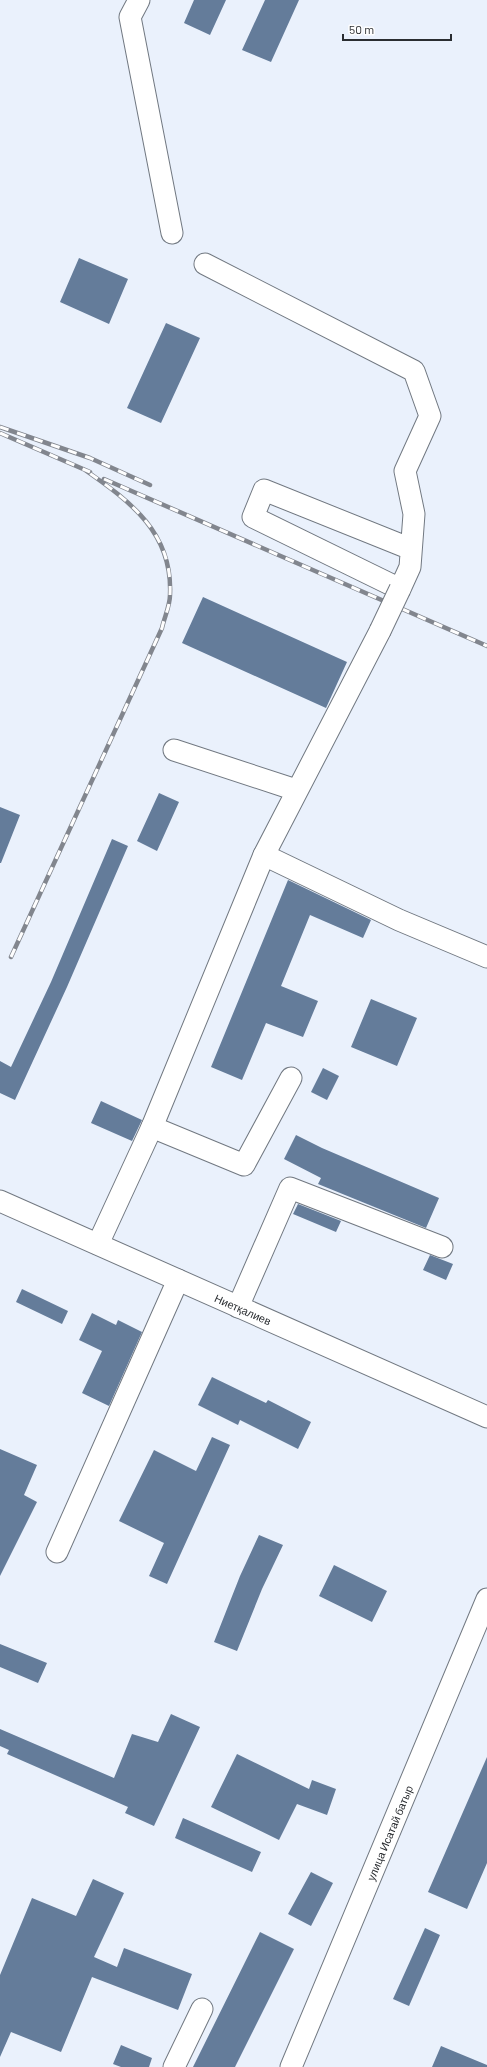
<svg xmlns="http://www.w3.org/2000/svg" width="487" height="2067" font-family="Barlow,sans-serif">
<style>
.building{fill:#647c9a}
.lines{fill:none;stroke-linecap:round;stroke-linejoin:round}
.minor-casing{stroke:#717881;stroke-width:23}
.minor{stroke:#fff;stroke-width:21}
.rail-casing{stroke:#82868e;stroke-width:4.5}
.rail{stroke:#fefefe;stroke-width:3;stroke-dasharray:9;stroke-linecap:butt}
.minor-bridge-casing{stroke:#717881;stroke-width:23;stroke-linecap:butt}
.minor-bridge{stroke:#fff;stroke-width:21}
.labels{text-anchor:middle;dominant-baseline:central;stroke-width:3.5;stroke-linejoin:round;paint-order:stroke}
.street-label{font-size:11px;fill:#2a2d31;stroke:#fefefe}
</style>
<rect width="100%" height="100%" fill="#eaf1fc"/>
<path class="building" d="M194 0H226L210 35 184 23Z
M265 0H299L271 62 242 50Z
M79 258 128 279 109 324 60 302Z
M166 323 200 338 161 423 127 408Z
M203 597 347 662 326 708 182 643Z
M159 793 179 802 157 851 137 841Z
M0 807 20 815 1 863H0Z
M112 839 128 846 67 987 15 1100 0 1093V1061L11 1067 51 982Z
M288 880 371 920 363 938 310 915 281 986 318 1001 303 1037 266 1023 242 1080 211 1067Z
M371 999 417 1018 397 1066 351 1047Z
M323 1068 339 1076 327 1100 311 1092Z
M101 1101 142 1120 132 1141 91 1123Z
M296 1135 322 1148 439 1198 426 1228 318 1184 321 1178 284 1159Z
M298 1204 341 1221 336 1232 293 1214Z
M430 1255 453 1264 446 1280 423 1270Z
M22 1289 68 1311 62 1324 16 1302Z
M92 1313 116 1325 118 1320 142 1332 109 1406 82 1393 102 1351 79 1340Z
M212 1377 266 1403 268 1400 311 1422 298 1449 240 1420 238 1425 198 1405Z
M212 1437 230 1445 167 1584 149 1576 164 1543 119 1521 154 1450 196 1471Z
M0 1449 37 1465 24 1495 37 1502 0 1576Z
M259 1535 283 1545 262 1589 237 1651 214 1642 240 1576Z
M334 1565 387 1591 372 1622 319 1596Z
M0 1644 47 1663 38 1683 0 1667Z
M171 1714 200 1727 154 1826 125 1813 128 1807 7 1754 9 1750 0 1746V1729L114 1778 132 1734 158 1742Z
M237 1754 309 1789 312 1780 336 1789 327 1815 297 1804 279 1840 211 1807Z
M487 1757V1863L467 1909 428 1892Z
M183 1818 261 1852 252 1872 175 1838Z
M311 1872 333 1883 311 1926 288 1914Z
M93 1879 124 1893 94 1957 117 1967 124 1948 192 1974 178 2010 92 1977 61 2052 11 2032 0 2057V1975L32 1898 76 1916Z
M425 1928 440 1935 409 2006 393 1999Z
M260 1932 294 1949 235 2067H193Z
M121 2045 152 2058 149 2067H121L113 2064Z
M441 2046 487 2065V2067H432Z"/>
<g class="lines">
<g class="minor-casing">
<g id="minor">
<path d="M139 0 130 17 172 233"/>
<path d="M205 264 414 371 430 416 405 471 414 514 410 567 400 589 253 517 264 490 411 549"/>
<path d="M174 750 296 790"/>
<path d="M264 855 399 920 487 957"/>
<path d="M152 1127 244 1165 291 1078"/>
<path id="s1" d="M0 1201 487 1417"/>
<path d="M98 1244 152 1127 264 855 380 631"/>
<path d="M238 1307 290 1188 442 1247"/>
<path d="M57 1552 178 1280"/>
<path d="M174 2067 202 2009"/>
<path id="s2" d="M291 2067 487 1599"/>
</g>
</g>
<use href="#minor" class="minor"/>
<g class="rail-casing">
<path id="rail" d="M0 427 90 458 150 485
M0 433 90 472
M104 479 487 646
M11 957 162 628C164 618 170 606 170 595 173 533 131 502 85 470"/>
</g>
<use href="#rail" class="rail"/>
<g class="minor-bridge-casing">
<path id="minor-bridge" d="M380 631 400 589"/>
</g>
<use href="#minor-bridge" class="minor-bridge"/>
</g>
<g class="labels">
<g class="street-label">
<text stroke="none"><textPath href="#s1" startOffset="266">Ниетқалиев</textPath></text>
<text stroke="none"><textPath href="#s2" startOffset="254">улица Исатай батыр</textPath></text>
</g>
</g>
<path d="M343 34v6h108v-6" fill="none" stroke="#2a2d31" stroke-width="2"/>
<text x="349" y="34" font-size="12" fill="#2a2d31" stroke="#fefefe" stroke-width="3" paint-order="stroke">50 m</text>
</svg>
